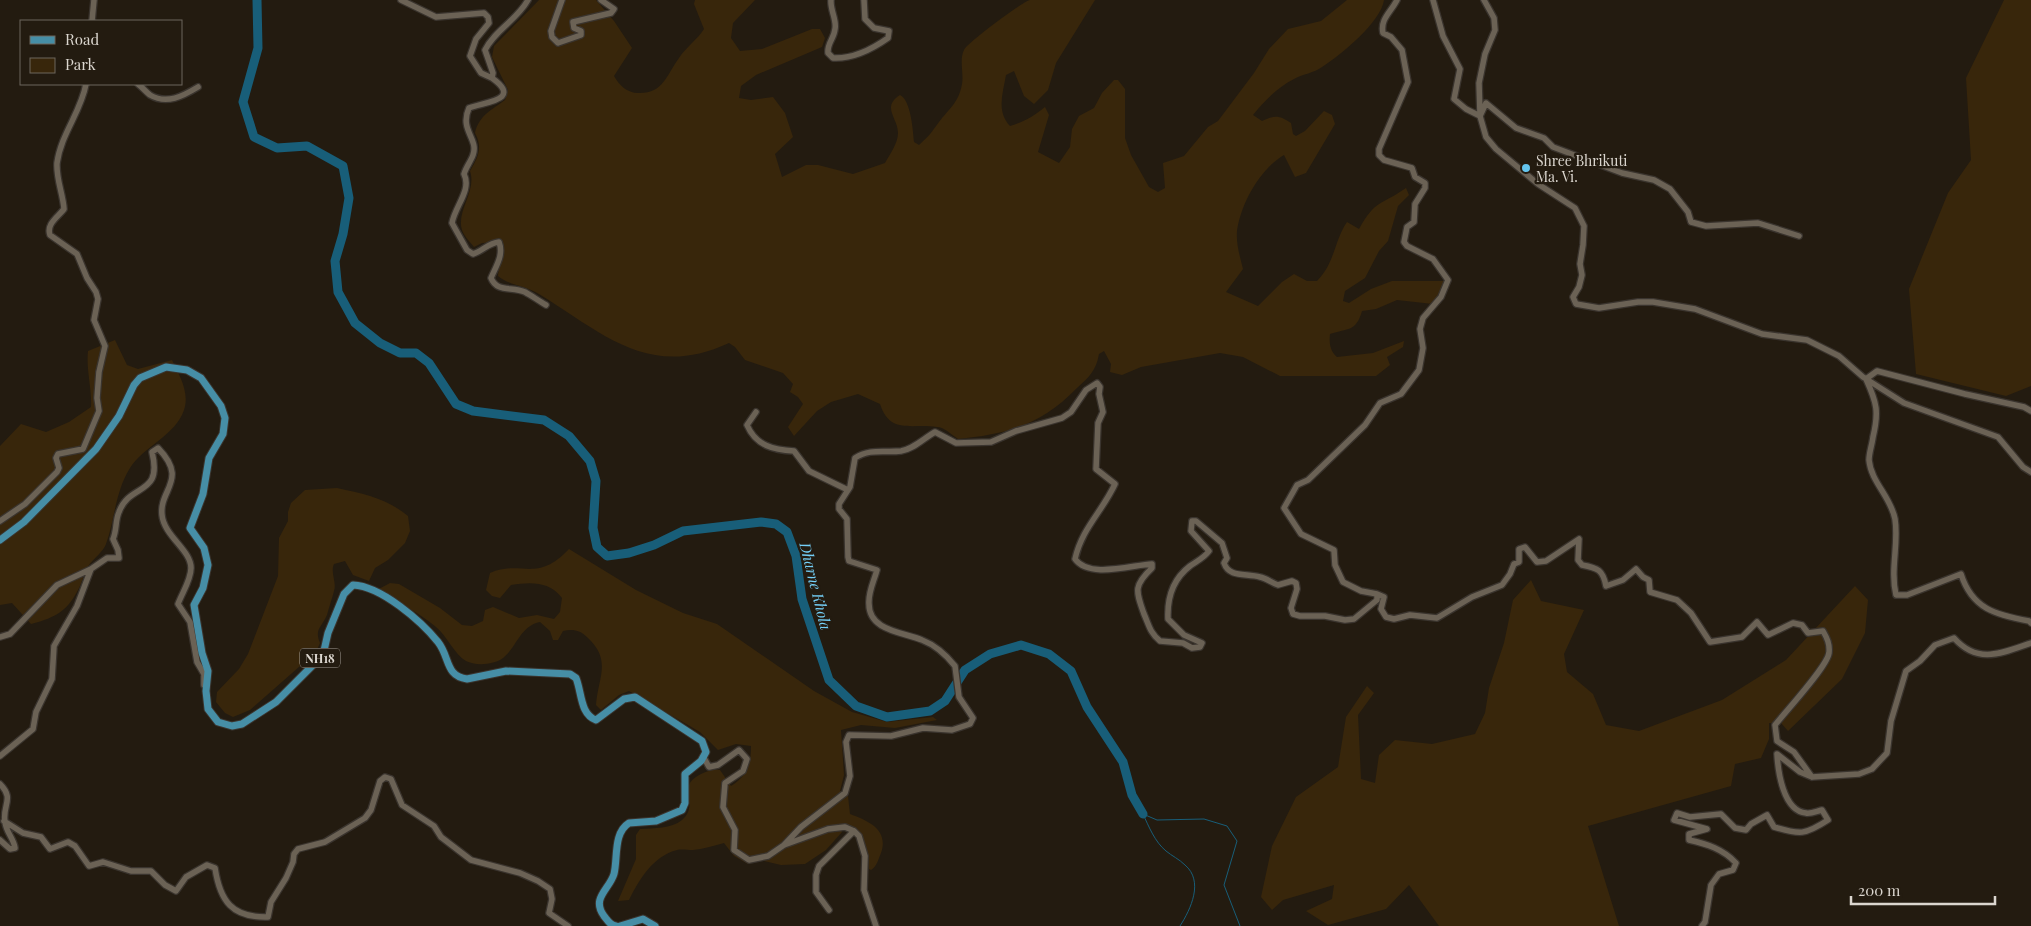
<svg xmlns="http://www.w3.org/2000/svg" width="2031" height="926" font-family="'Playfair Display',serif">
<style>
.green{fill:#38260b}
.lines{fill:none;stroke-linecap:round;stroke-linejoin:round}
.stream{stroke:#185e79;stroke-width:1}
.river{stroke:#185e79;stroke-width:9}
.minor-casing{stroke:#3a342e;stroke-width:8}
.major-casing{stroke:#3a342e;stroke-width:9}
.minor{stroke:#6b6255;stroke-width:5.5}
.major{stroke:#468ea6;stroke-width:7}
.poi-dot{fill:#65c5ee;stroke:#231b10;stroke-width:2}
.labels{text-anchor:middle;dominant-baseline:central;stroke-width:4.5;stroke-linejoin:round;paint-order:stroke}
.shield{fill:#231b10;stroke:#a49e96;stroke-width:1}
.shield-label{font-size:12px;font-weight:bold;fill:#dbd6cf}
.poi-label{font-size:14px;fill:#dbd6cf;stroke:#231b10;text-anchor:start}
.water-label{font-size:15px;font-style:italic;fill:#74cff7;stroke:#231b10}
</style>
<rect width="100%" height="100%" fill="#231b10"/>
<path class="green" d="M539 0H596L614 21 632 48 614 76C619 85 627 93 638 93 663 94 666 76 679 58 686 47 697 40 704 29L694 4 695 0H755L733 23 731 38 740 51 762 49 812 29H820L825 38 822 47 756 75 741 86 739 98 751 100 773 97 785 113 793 137 775 154 782 177 806 165H818L853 174 885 163C890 154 898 143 898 133 898 118 881 107 900 95 911 100 913 131 914 142L919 145C930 135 931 133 939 122 949 109 959 102 962 84 964 74 959 60 964 50 967 43 1022 2 1030 0 1046 0 1077 0 1095 0L1056 63 1048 90 1034 104 1024 96 1014 71 1006 75C1003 93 996 111 1010 126 1024 122 1034 116 1045 107L1049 115 1038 152 1059 163 1070 147 1072 129 1079 116 1094 108 1102 93 1114 80H1118L1125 89V138L1131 155 1149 187 1158 192 1165 188 1163 163 1184 156 1208 127 1218 121 1254 73 1269 49 1288 29 1321 21 1347 0H1384C1381 22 1341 55 1322 67 1314 73 1303 74 1294 79 1278 87 1264 101 1253 115L1262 121C1275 115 1279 115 1291 123L1293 134 1296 136 1305 131 1324 111 1332 115 1335 124 1306 173 1295 177 1284 155C1260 169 1241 203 1237 231 1236 244 1240 257 1243 269L1226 292 1258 306 1282 282 1294 274 1307 281H1317C1335 263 1334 241 1347 222L1359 229C1376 199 1380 206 1406 188L1409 195 1398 206 1388 241 1379 251 1365 278 1345 291 1343 301 1349 303 1371 289 1392 281H1446V293L1433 304 1397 300 1376 309 1362 311C1356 332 1348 328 1330 334 1329 343 1330 351 1337 357L1373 353 1404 341 1403 347 1387 357 1390 365 1376 376H1280L1243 357 1220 353 1141 367 1122 375 1110 372 1111 364 1104 351 1099 354C1096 371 1089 377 1077 388 1041 425 1008 434 958 439 952 435 944 427 937 427 912 423 890 435 880 404L858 394 831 402 817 411 794 436 788 427 803 404 798 397 790 392 793 384 783 373 745 360 735 347 729 343C649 380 604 334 539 294 526 286 508 285 498 276L501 248 499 242 482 243 474 247C470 242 464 236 462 230 456 211 477 191 470 171 478 158 483 147 475 133 479 115 492 110 505 100L508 90 492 57 494 46Z
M2004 0H2031V386L2006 396 1916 374 1909 289 1948 193 1971 160 1966 78Z
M115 340 127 365 138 369 172 360C179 375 190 392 184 410 176 435 143 447 130 468 115 492 115 519 106 544 103 552 94 558 89 565 85 571 83 579 80 586 68 611 57 617 31 624L12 603 0 605V446L21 424 46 432 69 422 91 407C92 388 86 370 88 351Z
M337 488C364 494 386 498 408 516L410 531 405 543 388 560 375 568 369 581 353 575 345 561 334 564C330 573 337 582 334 591 332 599 329 607 327 615 322 627 314 629 320 643L316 652 250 710 233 717 225 713 216 702 217 692 239 669 248 654 278 576 279 538 288 521V512L291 503 305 490Z
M569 549 636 590 683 613 717 624 814 691 852 712 887 722 933 717 937 720 895 728 861 725 841 730 844 775 840 791 848 796 850 814C869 821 889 830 881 853 878 860 877 866 871 870L869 869C868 847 865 829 841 824L838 825 842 832 826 850 805 864 781 865 760 860 748 864 734 856 724 843C713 846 703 849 693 850 688 850 681 849 677 850 653 856 639 880 629 900L618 901 636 859V835L640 829C654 828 671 829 682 820 701 803 674 787 701 774 708 771 712 769 720 770L731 786C747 776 751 765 751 746L736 744 718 750 700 732 629 691 619 695 601 710 596 705C598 677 612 661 588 638 580 630 573 629 563 631L558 640H553L550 631 540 622C520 626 517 647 503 658 494 665 475 666 466 661 455 655 447 636 436 627 418 612 397 602 377 590L390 583 399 584 440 608 462 625 472 626 483 621 485 610 493 607 519 618 537 615 554 619 560 612 562 598C549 581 531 582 511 585L500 598 492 596 486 590 490 573C522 559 536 584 569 549Z
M1531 580 1541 601 1584 610 1564 654 1567 672 1593 694 1606 725 1639 731 1722 700 1786 660 1855 586 1868 600 1865 633 1842 679 1788 731 1781 723H1769V739L1761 758 1735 764 1731 786 1588 826 1619 926H1439L1409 885 1386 909 1328 925 1306 911 1332 899 1334 885 1283 900 1272 910 1261 897 1272 846 1296 797 1338 767 1346 717 1367 686 1374 693 1358 715 1361 779 1375 783 1379 755 1395 740 1432 744 1475 734 1485 713 1489 688 1504 643 1513 600Z"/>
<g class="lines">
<path class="stream" d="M1143 814 1157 820 1204 819 1227 826 1237 841 1224 885 1240 926
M1143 814C1149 827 1155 842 1166 851 1172 856 1179 859 1185 865 1204 881 1191 909 1180 926"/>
<path class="river" d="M257 0 258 48 243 102 254 137 277 148 307 146 343 166 349 198 343 234 335 261 338 292 355 323 380 343 400 353H416L429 363 456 404 473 411 544 420 569 436 590 461 596 481 593 528 597 547 607 556 629 553 654 545 683 531 761 522 776 524 787 532 796 556 802 599 829 680 856 706 887 717 930 711 945 701 965 670 990 654 1021 645 1049 654 1071 671 1087 707 1123 762 1132 795 1143 814"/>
<g class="minor-casing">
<path id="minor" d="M401 0 436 17 484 13 488 17 489 23 476 39 470 56 481 73 492 78 493 73 485 50C495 30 517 20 528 0
M562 0 551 31 552 37 558 43 581 35V31L574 28 573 22 611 13 614 9 601 0
M831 0C830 10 837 20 835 29 834 39 827 43 828 53L833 58C853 59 871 50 888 38L889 31 874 28 865 19 864 0
M1433 0 1443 36 1460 69 1454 99 1466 109 1480 116 1486 137 1496 149 1538 184 1575 208 1584 226 1583 245 1580 264 1582 275 1579 287 1573 297 1576 304 1599 308 1638 302H1653L1695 309 1762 334 1807 340 1839 356 1863 377 1904 403 1998 437 2023 467 2031 472
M92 21 94 0
M492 78C524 101 482 102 469 108 459 130 479 139 473 155 471 161 466 167 464 174 472 190 455 206 452 223L467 250 473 254C483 251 488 243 499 242 504 255 496 266 491 278 497 293 512 286 525 292 532 296 539 301 546 305
M138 84C142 87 146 92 150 95 167 105 183 96 198 87
M1480 114 1479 83 1485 54 1495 30 1494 18 1484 0
M1480 116 1486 103 1516 128 1544 138 1553 147 1622 173 1654 180 1670 189 1688 212 1691 222 1706 226 1758 223 1799 236
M2031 411 2024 407 1965 394 1877 371 1866 379C1877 403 1879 412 1873 437 1872 445 1869 453 1869 460 1871 482 1891 497 1895 519 1899 544 1890 569 1896 595H1907L1961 574C1972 609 1996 615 2029 621L2031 623
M756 412 747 425C756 446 774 450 794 451L809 471 848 490
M0 521 25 504 57 472 59 468 56 458 58 454 83 449 99 411 97 398 99 372 105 346 94 320 98 299 96 292 87 278 77 254 50 235C46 224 58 217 64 209 63 194 56 179 57 163 61 134 81 112 86 84
M1377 594 1384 597 1381 609 1386 617 1394 619 1410 615 1437 618 1472 597 1502 585 1510 574 1514 564 1519 562V549L1525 547 1537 562 1546 561 1579 539 1578 560 1582 565C1598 568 1603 570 1606 586L1623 580 1636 569 1643 577 1649 580 1650 592 1677 600 1691 613 1710 642 1742 637 1757 622 1768 635 1793 623 1802 625 1808 633 1823 631C1827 638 1830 644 1829 653 1827 667 1786 711 1775 725L1777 741 1794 752 1812 777
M0 637 10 634 57 585 91 569
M0 756 33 729 36 712 52 679 54 646 77 606 91 569 107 558H119L118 550 113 539C117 530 115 521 119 512 130 482 163 497 152 452L158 448C189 480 159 489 162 515 164 536 191 550 191 568 191 580 182 593 178 604L190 622 197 662 204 674V685
M704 758 709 767 718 765 739 750 747 759 743 771 725 783 723 807 735 830 734 850 749 860 768 856 784 845 828 829 845 827 854 831 859 836 865 856 864 890 876 926
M0 784C15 799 2 805 5 822 6 832 14 839 15 848L10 849 0 840
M4 821 23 833 41 837 50 849 68 842 75 846 89 866 103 862 131 871H151L165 885 176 891 186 877 207 865 215 868C220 901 232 918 268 917L271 902 286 878 293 862 294 854 298 849 325 842 365 818 371 810 380 781 385 777 391 779 402 805 434 826 441 837 471 860 520 873 538 881 550 889 552 899 549 913 568 926
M784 845 801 827 845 793 850 776 846 742 849 735 891 736 923 728 952 730 970 724 973 718 959 697 955 666C947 656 935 645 922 640 903 632 869 631 869 604 868 592 874 581 877 570L849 561 848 557 847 519 839 509V504L850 487 855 458C870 448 885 453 901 451 914 449 924 438 935 432L956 443 991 442 1016 431 1062 418 1071 412 1086 390 1097 383 1100 387 1099 394 1103 412 1098 423 1096 469 1115 484C1102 512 1082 528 1075 559 1089 579 1132 565 1152 564V568C1133 586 1136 591 1144 614 1149 625 1150 633 1160 641L1183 643 1192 648 1200 647 1202 643 1184 635 1168 619C1167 598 1173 579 1190 566 1197 561 1204 558 1209 551L1191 531 1192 521H1196L1222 543 1227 558 1224 563C1229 578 1246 573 1260 577 1266 578 1272 583 1278 585L1292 581 1296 583 1297 589 1291 608 1293 614 1300 616H1325L1345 620 1354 619 1377 600V594L1361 591 1343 582 1335 565 1334 550 1301 534 1284 508 1297 485 1308 480 1365 425 1380 403 1401 394 1419 370 1423 348 1420 329 1423 318 1441 297 1448 280 1433 259 1407 246 1404 242 1407 227 1414 222 1415 204 1425 188V183L1415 177 1412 168 1384 160 1379 155V149L1408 82 1402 50 1391 37 1383 33C1380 19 1391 12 1397 0
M829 910 816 892V875L819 866 854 831
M1702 926 1705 922 1711 885 1719 874 1733 870 1736 863C1723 849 1707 844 1689 840V834L1707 829 1674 820 1677 813 1690 817 1721 814 1735 828 1746 830 1751 824 1767 815 1774 827C1800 835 1805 835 1828 820L1822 810C1817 811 1811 814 1806 813 1783 811 1778 771 1777 754L1800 772 1812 777 1859 774 1872 769 1887 753 1891 721 1906 671 1920 661 1935 645 1954 638C1978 665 2002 653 2031 643"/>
</g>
<g class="major-casing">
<path id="major" d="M0 540 24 522 96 449 119 416 134 385 140 378 166 367 187 370 201 378 221 406 225 418 223 434 209 458 203 494 190 528 204 548 208 565 203 588 194 605 202 653 208 671 206 691 208 709 218 722 232 726 242 724 276 702 323 655 328 633 344 594 353 585C381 586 421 621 438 642 450 657 445 676 467 679L506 671 570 674 576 678C582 693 580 714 596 720L624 699 635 697 702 741 706 752 701 761 685 774V803L682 810 656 821 629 823C613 833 618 858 614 874 609 890 591 898 604 916 608 921 610 925 616 926
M620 926 643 919 655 926"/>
</g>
<use href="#minor" class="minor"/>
<use href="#major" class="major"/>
</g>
<circle class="poi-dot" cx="1526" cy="168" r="5"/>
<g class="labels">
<rect class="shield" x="300" y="648.5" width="40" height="19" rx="4"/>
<g class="shield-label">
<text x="320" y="658">NH18</text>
</g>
<g class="poi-label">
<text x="1536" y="160">Shree Bhrikuti<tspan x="1536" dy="16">Ma. Vi.</tspan></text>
</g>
<g class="water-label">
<text transform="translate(816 586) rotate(76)">Dharne Khola</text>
</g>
</g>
<rect x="20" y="20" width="162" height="65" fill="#231b10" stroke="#6d665c"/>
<rect x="30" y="36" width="25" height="8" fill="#468ea6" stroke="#6d665c"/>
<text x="65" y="45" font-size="15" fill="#dbd6cf">Road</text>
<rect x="30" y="58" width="25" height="15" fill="#38260b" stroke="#6d665c"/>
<text x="65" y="70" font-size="15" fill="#dbd6cf">Park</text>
<path d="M1851 896v8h144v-8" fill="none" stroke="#dbd6cf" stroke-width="2.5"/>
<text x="1858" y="896" font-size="15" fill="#dbd6cf" stroke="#231b10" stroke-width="4" paint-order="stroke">200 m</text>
</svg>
